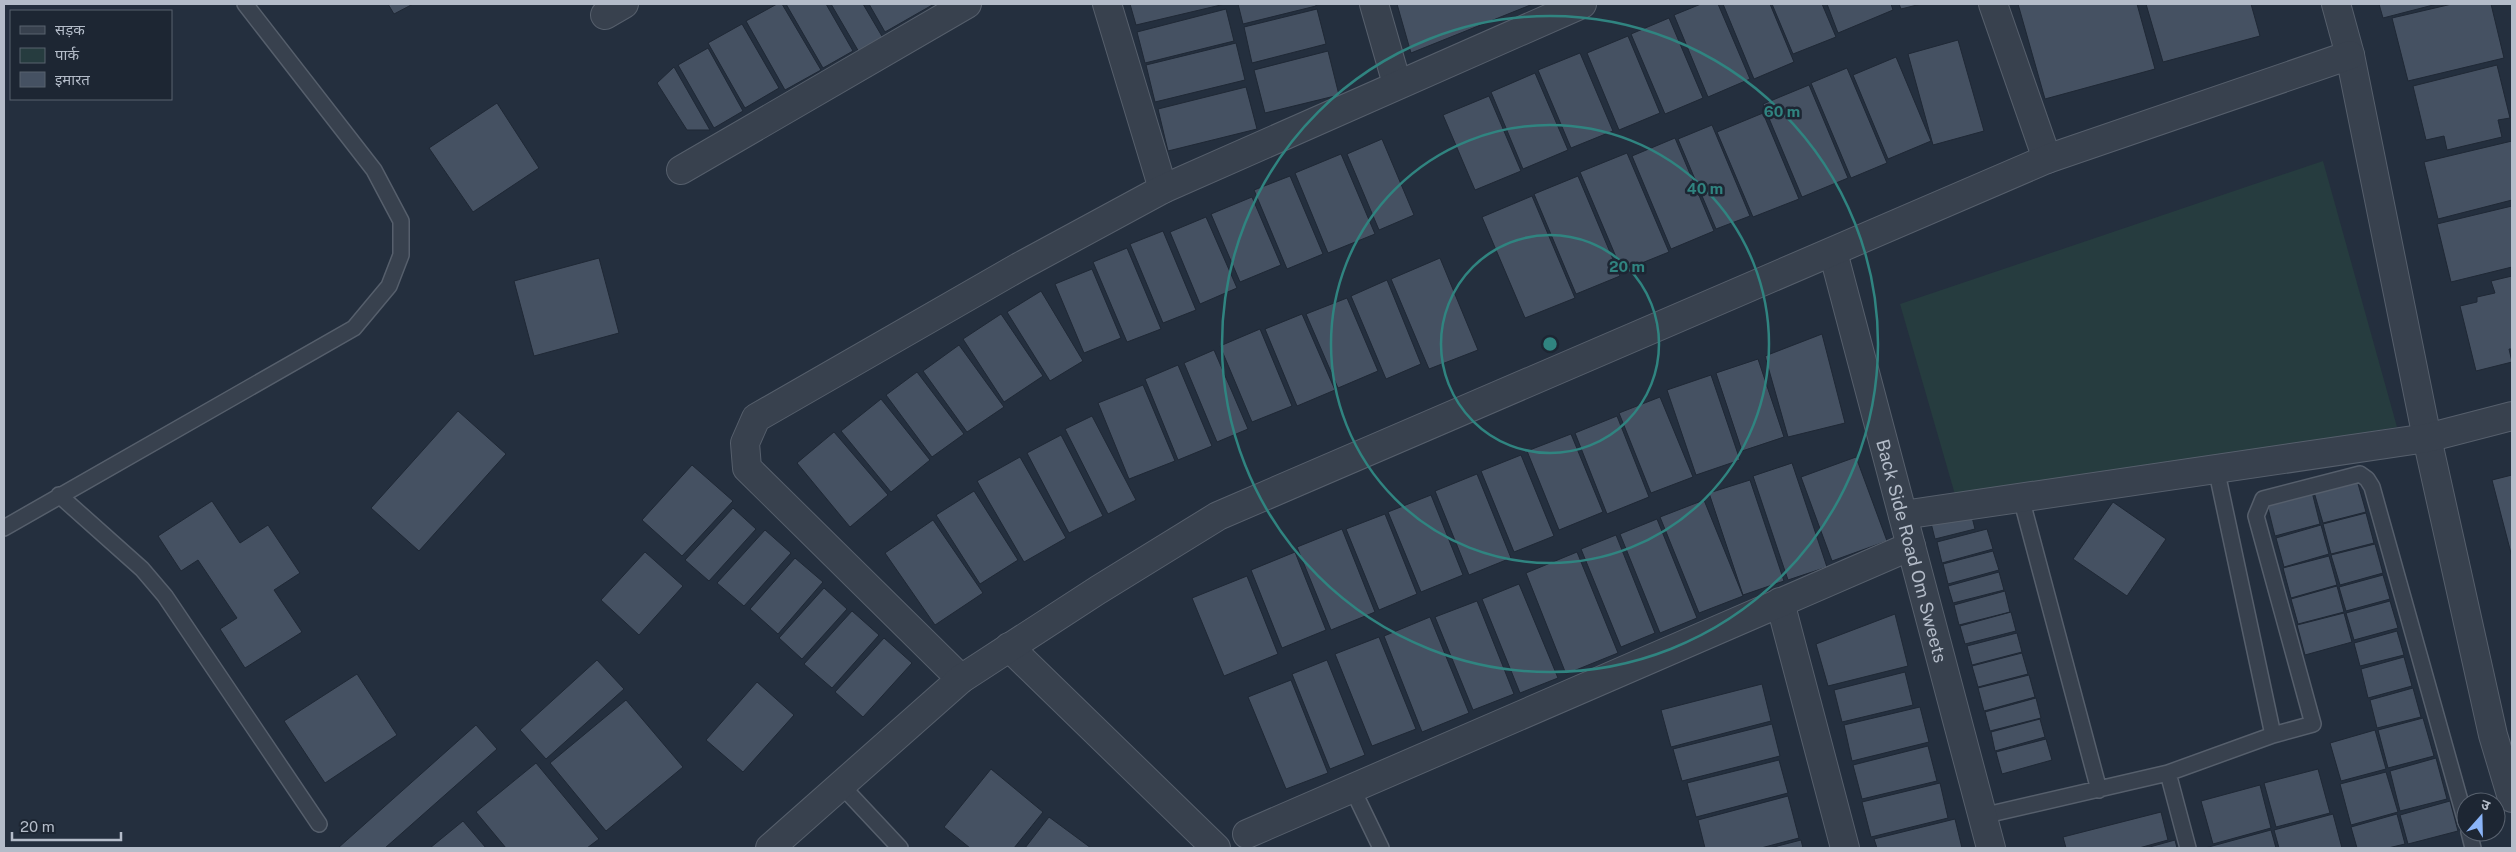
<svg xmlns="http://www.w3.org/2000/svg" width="2516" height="852" font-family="'Public Sans','Noto Sans Devanagari',sans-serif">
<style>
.green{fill:#263c3f}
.building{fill:#455162;stroke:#1f2835}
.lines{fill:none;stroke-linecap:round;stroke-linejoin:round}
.lane-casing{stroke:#565f6c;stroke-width:18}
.street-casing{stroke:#565f6c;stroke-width:30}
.lane{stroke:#38414e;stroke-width:15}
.street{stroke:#38414e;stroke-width:28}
.ring{fill:none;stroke:#308480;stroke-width:2.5}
.labels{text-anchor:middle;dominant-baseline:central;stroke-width:5;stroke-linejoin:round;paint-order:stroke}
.street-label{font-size:18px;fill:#b4bcc9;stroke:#1d2633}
.centre{fill:#308480;stroke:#1d2633;stroke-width:2.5}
.ring-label{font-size:15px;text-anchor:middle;font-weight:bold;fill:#308480;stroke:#1d2633;stroke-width:5;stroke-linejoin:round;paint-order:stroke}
</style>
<rect width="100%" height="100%" fill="#242f3e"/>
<path class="green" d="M2323 161 2397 427 1958 505 1900 304Z"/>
<path class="building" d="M388 4H413L394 14Z
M777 4H782L821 70 785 90 746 21Z
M786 4H826L853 51 823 68Z
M831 4H863L883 38 859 52Z
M869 4H934L885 32Z
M1130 4H1225L1136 25Z
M1238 4H1316V6L1243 24Z
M1397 4H1533L1411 53Z
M1701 4H1718L1750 79 1708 97 1674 15Z
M1723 4H1770L1794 62 1754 79Z
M1772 4H1822L1836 37 1793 54Z
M1827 4H1891L1893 10 1838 33Z
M1899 4H1921L1901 9Z
M2018 4H2137L2155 69 2045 99Z
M2146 4H2251L2260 36 2163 62Z
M2379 4H2437L2383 18Z
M2452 4H2491L2504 58 2408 81 2392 18Z
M1226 9 1234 41 1145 63 1137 32Z
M1317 9 1326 44 1252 63 1244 27Z
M1669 18 1703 98 1665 114 1631 34Z
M742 24 779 88 745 108 708 43Z
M1628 36 1660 113 1619 130 1587 53Z
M1958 40 1984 131 1933 145 1908 54Z
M1236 43 1245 80 1155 102 1146 65Z
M708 48 743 111 714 128 678 65Z
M1328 51 1339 95 1265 113 1254 70Z
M1580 53 1613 131 1571 148 1538 70Z
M1896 57 1931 141 1888 159 1853 75Z
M2497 65 2510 118 2498 120 2502 137 2447 150 2444 136 2426 140 2413 86Z
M674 67 710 130H687L657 83Z
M1847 68 1887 163 1851 178 1811 83Z
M1535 73 1568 150 1523 169 1491 92Z
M1809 85 1848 178 1802 197 1763 104Z
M1246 87 1257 129 1168 151 1158 109Z
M1489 96 1521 171 1475 190 1443 115Z
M497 103 539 168 473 212 429 148Z
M1763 113 1799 199 1753 217 1717 132Z
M1712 125 1750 216 1716 229 1678 139Z
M1675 138 1714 231 1671 249 1632 156Z
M1382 139 1414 215 1379 230 1347 154Z
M2512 141V200L2438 219 2424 162Z
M1627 153 1669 252 1622 271 1580 172Z
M1341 154 1375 234 1328 253 1295 173Z
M1290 176 1323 254 1287 269 1254 190Z
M1578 176 1620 276 1576 294 1534 194Z
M1532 196 1575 298 1525 318 1482 217Z
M1252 197 1281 265 1240 282 1211 214Z
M2512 206V267L2451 282 2437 224Z
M1206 217 1237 288 1200 304 1170 232Z
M1163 231 1196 310 1163 323 1130 244Z
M1127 248 1161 329 1127 342 1093 262Z
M599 258 619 333 534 356 514 281Z
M1440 258 1478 350 1429 369 1391 279Z
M1092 269 1121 338 1084 353 1055 284Z
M2512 276V349H2509L2512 362 2476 371 2460 306 2477 302V297L2495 293 2491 281Z
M1387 280 1421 364 1386 379 1351 296Z
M1041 291 1083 361 1050 381 1007 312Z
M1347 298 1378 371 1338 388 1306 314Z
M1001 314 1043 376 1004 402 963 339Z
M1302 314 1335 390 1297 406 1265 329Z
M1260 329 1292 406 1252 422 1220 346Z
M1822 334 1845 423 1788 437 1765 356Z
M959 345 1004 407 967 432 923 371Z
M1214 350 1248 429 1217 442 1184 363Z
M1758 359 1784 437 1742 451 1716 373Z
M1178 365 1212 446 1178 460 1145 379Z
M917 372 964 434 932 457 886 395Z
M1711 375 1740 460 1696 475 1667 390Z
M1143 385 1175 461 1129 479 1098 403Z
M1660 397 1693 477 1651 493 1619 413Z
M881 399 930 460 891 492 841 431Z
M458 411 506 454 419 551 371 508Z
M1092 416 1136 500 1108 514 1065 429Z
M1617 416 1649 497 1607 514 1575 433Z
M834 432 888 495 850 527 797 463Z
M1571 434 1603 512 1559 530 1527 451Z
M1061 435 1103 516 1069 533 1027 453Z
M1521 455 1554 536 1514 552 1481 471Z
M1020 457 1066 538 1024 562 977 481Z
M1856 457 1887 541 1832 561 1801 477Z
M1792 463 1827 567 1788 580 1753 476Z
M692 465 733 501 682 556 642 520Z
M1477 474 1511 558 1469 575 1435 491Z
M2512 475V557L2492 480Z
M1750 480 1784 581 1743 595 1709 493Z
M2357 480 2366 512 2323 523 2314 492Z
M974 491 1018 560 980 584 936 515Z
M2312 492 2320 524 2275 536 2267 504Z
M1431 495 1463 575 1421 592 1388 512Z
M1704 500 1743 596 1699 613 1660 517Z
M212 501 240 543 268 525 300 573 274 590 302 632 245 668 220 629 237 618 198 560 181 571 158 536Z
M2113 502 2166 539 2127 596 2073 559Z
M733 508 756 529 709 581 685 560Z
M1970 509 1975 529 1935 539 1930 519Z
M2366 513 2374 543 2331 554 2323 524Z
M1385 514 1417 594 1379 610 1346 529Z
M1657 519 1697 618 1660 633 1620 534Z
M933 520 983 593 935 625 885 553Z
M2321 525 2329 554 2284 567 2276 538Z
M1342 529 1375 612 1331 630 1297 547Z
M1987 529 1993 549 1942 563 1937 542Z
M765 530 791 553 744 606 717 583Z
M1616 535 1655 633 1621 647 1581 549Z
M2375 544 2383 573 2340 585 2331 555Z
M1993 551 1999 570 1948 584 1943 564Z
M645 552 683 586 639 635 601 600Z
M1295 552 1326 630 1282 648 1251 570Z
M1577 552 1618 653 1566 674 1526 573Z
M2329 556 2337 585 2291 598 2283 568Z
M795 558 823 582 778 634 750 609Z
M1999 572 2004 590 1953 603 1948 586Z
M2383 575 2390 599 2346 611 2339 587Z
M1247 576 1278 654 1224 676 1192 598Z
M1519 584 1558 678 1520 693 1482 599Z
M2337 586 2344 612 2298 624 2291 599Z
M824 588 847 609 802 659 779 638Z
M2005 591 2010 612 1959 625 1954 605Z
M1477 601 1514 694 1473 710 1435 617Z
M2390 601 2398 628 2354 640 2346 613Z
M852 611 879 635 832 688 804 664Z
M2011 612 2016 631 1965 644 1960 626Z
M2344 613 2352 642 2305 655 2297 625Z
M1895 614 1908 666 1828 686 1816 644Z
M1430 617 1469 713 1422 732 1384 636Z
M2397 631 2404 655 2360 666 2354 643Z
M2017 633 2022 652 1972 665 1967 646Z
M1379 637 1416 729 1372 746 1335 654Z
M884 638 912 663 863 717 835 692Z
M2022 653 2028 674 1978 687 1972 666Z
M2404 657 2412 686 2368 698 2361 669Z
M597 660 624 689 546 759 520 730Z
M1327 660 1365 755 1330 769 1292 674Z
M1905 672 1913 705 1842 722 1834 690Z
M357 674 397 735 325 783 284 721Z
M2029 675 2035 697 1984 711 1978 688Z
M1291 680 1328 773 1286 789 1248 697Z
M757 682 794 715 743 772 706 740Z
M1762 684 1771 721 1671 747 1661 710Z
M2413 688 2421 717 2377 728 2370 700Z
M2036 698 2041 718 1990 731 1985 712Z
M626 700 683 767 606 831 550 763Z
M1920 707 1929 742 1852 761 1844 725Z
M2423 718 2434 756 2388 768 2378 730Z
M2040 719 2045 737 1995 751 1991 732Z
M1772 724 1780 756 1682 781 1673 749Z
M476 725 497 749 385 848H338Z
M2375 730 2386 769 2341 781 2330 743Z
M2046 739 2052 760 2002 774 1996 752Z
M1928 746 1937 781 1862 799 1853 765Z
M2436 758 2447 799 2400 811 2390 771Z
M1779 760 1788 793 1696 817 1687 783Z
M536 763 599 839 587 848H506L476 812Z
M991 769 1043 812 1014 848H970L944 827Z
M2318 769 2330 813 2276 827 2264 783Z
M2386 772 2398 812 2351 825 2340 784Z
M1940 783 1948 818 1871 837 1862 802Z
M2260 785 2271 828 2213 844 2201 801Z
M1788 796 1799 838 1761 848H1705L1698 820Z
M2450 801 2458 831 2408 844 2400 815Z
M2161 812 2168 840 2139 848H2066L2063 837Z
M2333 814 2342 848H2279L2274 830Z
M2397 814 2405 844 2388 848H2357L2351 827Z
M1049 817 1091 848H1025Z
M1955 819 1962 848H1877L1874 839Z
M463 821 486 848H430Z
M2271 830 2276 848H2205Z
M1801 840 1803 848H1770Z
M2175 840 2177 848H2146Z"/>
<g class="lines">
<g class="lane-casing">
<path id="lane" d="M59 495 142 569 165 596 319 824
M2021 498 2099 790
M4 528 354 328 389 286 401 255V221L374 170 245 4
M2273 735 2313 724 2256 516 2263 499 2360 474 2367 479 2372 487 2466 822
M2168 773 2188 848
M841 785 900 848
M1352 788 1381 848
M1982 816 2168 773 2273 735 2216 468
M2469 832 2473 848"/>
</g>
<g class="street-casing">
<g id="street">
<path d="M1107 4 1163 189"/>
<path d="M1374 4 1397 84"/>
<path d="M1993 4 2047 159"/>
<path d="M2336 4 2350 55 2427 438 2493 735 2512 798"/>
<path d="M605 15 624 4"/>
<path d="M681 170 967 4"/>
<path id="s1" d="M1833 252 1991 848"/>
<path d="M1903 515 2427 438 2512 416"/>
<path d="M1780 602 1845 848"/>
<path d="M1009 647 1216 848"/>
<path d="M961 679 747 468 745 443 756 418 1019 267 1163 189 1582 4"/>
<path d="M1247 834 1911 546"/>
<path d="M770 848 961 679 1098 590 1218 516 2047 159 2350 55"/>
</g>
</g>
<use href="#lane" class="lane"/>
<use href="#street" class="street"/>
</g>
<g class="ring">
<circle cx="1550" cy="344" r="109"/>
<circle cx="1550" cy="344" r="219"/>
<circle cx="1550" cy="344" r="328"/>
</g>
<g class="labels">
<g class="street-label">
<text stroke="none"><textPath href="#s1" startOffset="309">Back Side Road Om Sweets</textPath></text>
</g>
</g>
<circle cx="1550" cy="344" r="8" class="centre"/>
<g class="ring-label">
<text x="1782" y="117">60 m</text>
<text x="1705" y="194">40 m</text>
<text x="1627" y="272">20 m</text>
</g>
<rect width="2516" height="852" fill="none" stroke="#b4bcc9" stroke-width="10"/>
<rect x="10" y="10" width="162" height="90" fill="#1d2633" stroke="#59626f"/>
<rect x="20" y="26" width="25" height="8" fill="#38414e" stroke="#59626f"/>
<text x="55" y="35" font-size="15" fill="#b4bcc9">सड़क</text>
<rect x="20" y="48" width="25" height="15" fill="#263c3f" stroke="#59626f"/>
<text x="55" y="60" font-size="15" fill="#b4bcc9">पार्क</text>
<rect x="20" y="72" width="25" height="15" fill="#455162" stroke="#59626f"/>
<text x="55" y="85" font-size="15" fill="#b4bcc9">इमारत</text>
<g transform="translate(2481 817) rotate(20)"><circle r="24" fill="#1d2633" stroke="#59626f"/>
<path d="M0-4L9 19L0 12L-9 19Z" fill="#8ab4f8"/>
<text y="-8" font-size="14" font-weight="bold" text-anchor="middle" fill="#b4bcc9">उ</text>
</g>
<path d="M12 832v8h109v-8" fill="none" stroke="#b4bcc9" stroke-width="2.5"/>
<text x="20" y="832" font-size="15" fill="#b4bcc9" stroke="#1d2633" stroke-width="4" paint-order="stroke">20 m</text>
</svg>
